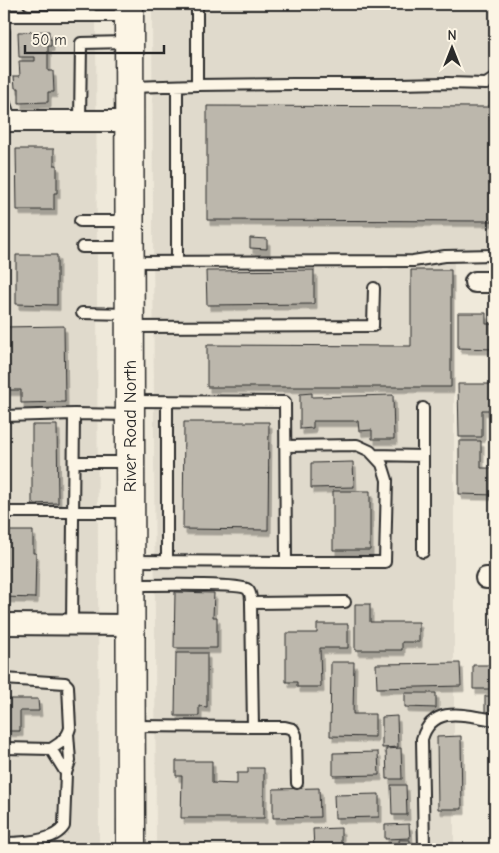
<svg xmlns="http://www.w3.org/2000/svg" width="499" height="853" font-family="'Comic Neue',sans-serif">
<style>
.built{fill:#e0dacc}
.building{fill:#bcb7ac;stroke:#2b2b2b;filter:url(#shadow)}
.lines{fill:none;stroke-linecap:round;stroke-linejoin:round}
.lane-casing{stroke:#2b2b2b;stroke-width:14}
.street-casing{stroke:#2b2b2b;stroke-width:24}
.primary-casing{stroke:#2b2b2b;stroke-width:31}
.lane{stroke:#fcf5e5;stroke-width:10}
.street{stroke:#fcf5e5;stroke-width:20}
.primary{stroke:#fcf5e5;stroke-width:28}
.labels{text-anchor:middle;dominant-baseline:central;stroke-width:4;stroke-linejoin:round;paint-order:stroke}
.street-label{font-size:18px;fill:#2b2b2b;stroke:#fcf5e5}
</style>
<defs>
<filter id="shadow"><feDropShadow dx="3" dy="5.5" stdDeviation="0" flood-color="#0004"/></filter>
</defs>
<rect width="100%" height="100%" fill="#efe9da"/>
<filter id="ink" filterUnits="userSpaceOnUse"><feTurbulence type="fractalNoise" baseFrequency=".02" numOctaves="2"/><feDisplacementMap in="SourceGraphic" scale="10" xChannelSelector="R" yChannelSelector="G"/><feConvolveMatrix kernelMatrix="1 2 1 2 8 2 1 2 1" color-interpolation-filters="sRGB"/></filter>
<g filter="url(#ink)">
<path class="built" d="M4 4H96L99 849H4Z
M152 4H495V251H454V849H156Z"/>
<path class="building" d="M53 4H69V12H53Z
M49 31V39H51V46H48V71H53L54 92H48V102L19 103V88H15L14 76H20L19 61H35V57H19L18 32Z
M495 101V221L207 220V106L487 107Z
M16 149H54V165H57V193H54V210H17Z
M250 238 267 239V249L250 248Z
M16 255H57V305L16 304Z
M314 270V304L207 305 206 271Z
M411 270H451V387H207V345L411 346Z
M458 313H486V324H495V349L458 348Z
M64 326 65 402 21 403V390H4V327Z
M458 384H495V410H482V437H459Z
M312 393V397L393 395 394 439H372V430L359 431 358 421H313V428L300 429V394Z
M184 422H269L268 530 183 529Z
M32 425H57L58 503 32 504Z
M459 441H481V468H495V495L459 494Z
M353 462 354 487 311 488V463Z
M333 491H370V550H333Z
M4 531H33V553H36L35 598 4 597Z
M175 592 214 593 213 617H217V648H174Z
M355 604H370V622H419V642H402V650H355Z
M492 618H495V643H491Z
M317 624H348V648H320L321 687H297V682H286V633H317Z
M176 653H207V707L199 706V716H175Z
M331 662H354L353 714H375V737L330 736Z
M460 663 461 686 377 688 376 664Z
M473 665H495V689H473Z
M405 693H436V708L405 707Z
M485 696H495V712H485Z
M4 699H38L39 711H20V731H4Z
M397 716 398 747 382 748V717Z
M461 736 462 809H438L437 737Z
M401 748 402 779H387L386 749Z
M378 752 379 775 333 776V753Z
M176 761H212V783L237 784V773H248V768H264V818H181L182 776H176Z
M391 785H406L407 815H392Z
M319 788 320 817 273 818V789Z
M490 791H495V809H490Z
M379 794V817L335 818 334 795Z
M409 824 410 838 385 839V825Z
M341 828V849H314L313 829Z
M399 840H410V849H400Z"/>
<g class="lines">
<g class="lane-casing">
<path id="lane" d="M4 4V16H129
M29 4H53
M69 5H79L94 16
M4 31V101L11 121
M197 85V4
M177 86V261
M131 87 197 85 294 84H398L447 83 486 84 495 78
M80 121 81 43 127 42
M80 221H129
M82 247H129
M130 262 413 261 445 256 495 255
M82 313 129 314
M131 327 373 326 374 288
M167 401V561
M4 416 74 414
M285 446 357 445 370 451 382 464 387 480 385 562H286
M374 455 423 456V552
M423 456V408
M74 462H129
M4 512H129
M131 561 286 562 285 402 131 401
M131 585C147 585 240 583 247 589 251 592 251 598 251 603L253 727 131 726
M251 603 345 602
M72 625 74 414 129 415
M4 679 65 683 68 686 70 728 68 734 60 743 51 749 4 748
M253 727H285L293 729 296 735 297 783
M51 749 66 773
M4 843C22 843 54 842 64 826L66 773 70 761 68 733
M424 849 422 739C433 703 467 716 495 720"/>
</g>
<g class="street-casing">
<path id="street" d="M4 121H130
M475 282H495
M486 578H495
M4 624 130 625"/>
</g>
<g class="primary-casing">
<path id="primary" d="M129 4 131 849"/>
</g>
<use href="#lane" class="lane"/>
<use href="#street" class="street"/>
<use href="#primary" class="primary"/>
</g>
</g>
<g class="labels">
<g class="street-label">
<text transform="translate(130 426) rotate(-90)">River Road North</text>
</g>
</g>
<rect width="499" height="853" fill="none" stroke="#fcf5e5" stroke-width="20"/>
<rect x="10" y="10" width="479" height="833" fill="none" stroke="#2b2b2b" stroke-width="2" filter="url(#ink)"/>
<g transform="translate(452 48)" stroke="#fcf5e5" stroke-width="4" paint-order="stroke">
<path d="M0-4L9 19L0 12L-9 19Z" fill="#2b2b2b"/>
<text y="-8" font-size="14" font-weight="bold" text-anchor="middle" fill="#2b2b2b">N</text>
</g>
<path d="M25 45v8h139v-8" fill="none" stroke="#2b2b2b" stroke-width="2.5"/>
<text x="32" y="45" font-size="15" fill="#2b2b2b" stroke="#fcf5e5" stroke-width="4" paint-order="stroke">50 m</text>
</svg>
